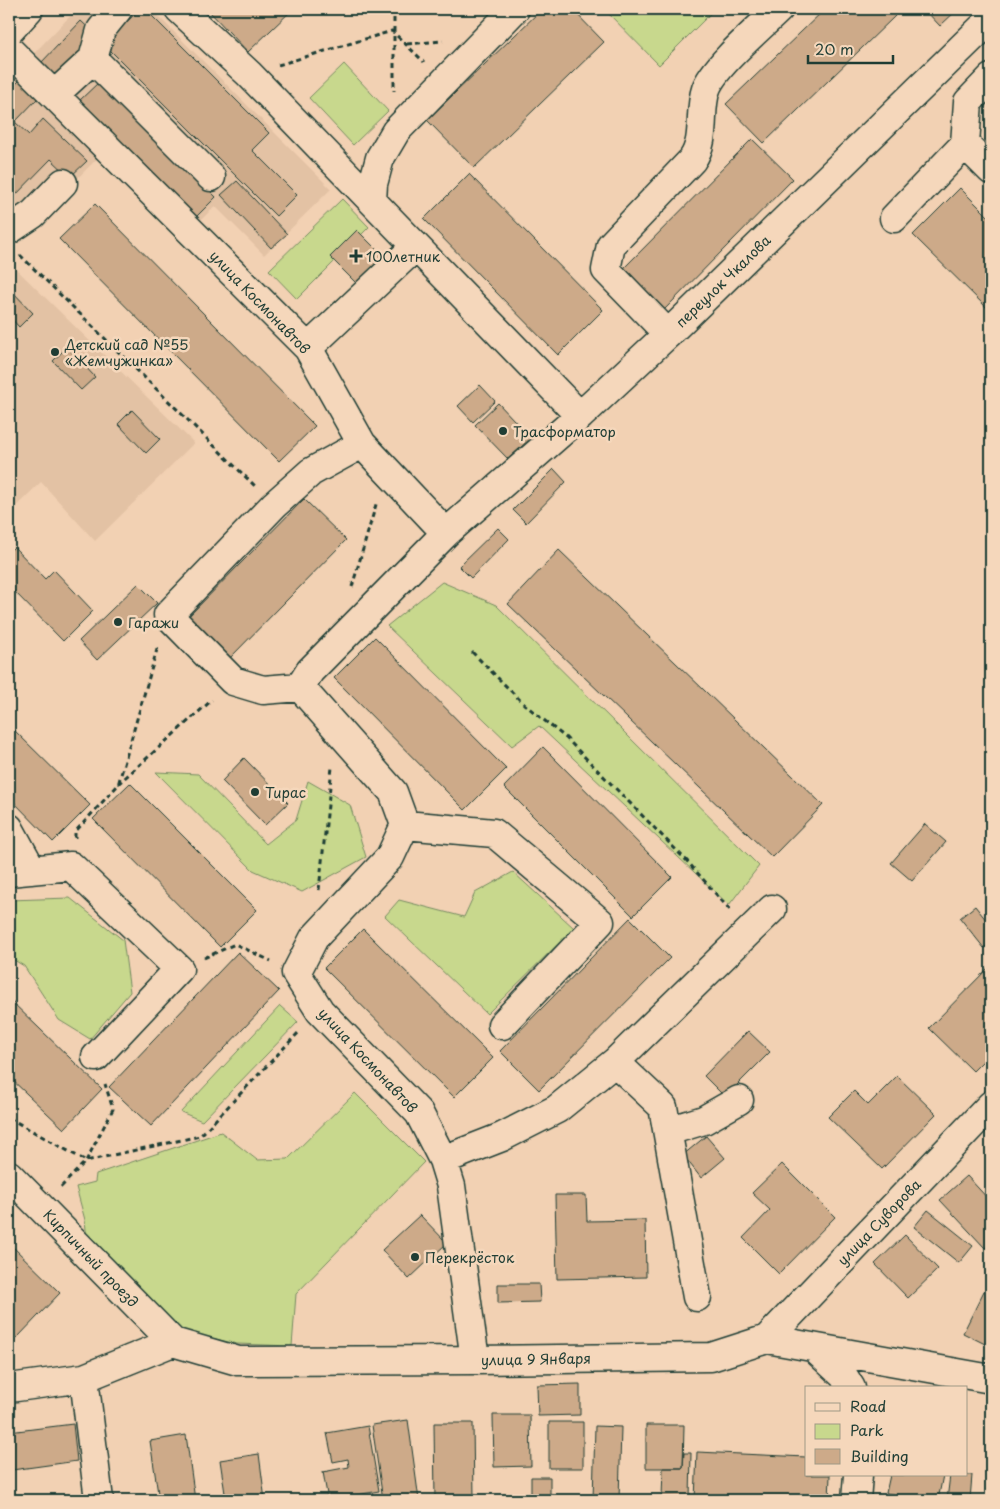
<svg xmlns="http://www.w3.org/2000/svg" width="1000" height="1509" font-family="'Playpen Sans',sans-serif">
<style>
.built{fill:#e3c2a4}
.green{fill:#c8d88d;stroke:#748a60}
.building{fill:#cdaa89;stroke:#1f3d34}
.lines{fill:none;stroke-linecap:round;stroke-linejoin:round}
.minor-casing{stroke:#1f3d34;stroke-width:31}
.path{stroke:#1f3d34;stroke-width:3;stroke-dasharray:5 4;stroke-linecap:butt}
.minor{stroke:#f5d7bb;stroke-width:28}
.poi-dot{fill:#1f3d34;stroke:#f5d7bb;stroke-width:2}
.labels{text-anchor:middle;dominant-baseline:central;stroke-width:5;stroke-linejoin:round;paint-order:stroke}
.poi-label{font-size:14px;fill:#1f3d34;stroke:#f5d7bb;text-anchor:start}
.street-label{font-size:14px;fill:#1f3d34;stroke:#f5d7bb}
</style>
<rect width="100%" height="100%" fill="#f2d1b3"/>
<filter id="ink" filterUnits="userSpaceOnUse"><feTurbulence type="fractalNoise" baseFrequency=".02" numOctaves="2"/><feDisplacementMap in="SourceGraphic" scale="10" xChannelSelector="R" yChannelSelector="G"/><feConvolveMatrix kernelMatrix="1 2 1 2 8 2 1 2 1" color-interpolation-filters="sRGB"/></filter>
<g filter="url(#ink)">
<path class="built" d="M77 9H151L331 189 264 255 215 206 195 226 113 143 17 238 9 230V79Z
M9 262 194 443 95 541 41 482 9 513Z"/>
<path class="green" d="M604 9H715L659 65Z
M344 64 388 111 353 145 309 98Z
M342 199 369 227 297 299 269 270Z
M442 582 496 605 759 866 729 905 539 726 512 746 387 626Z
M156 772 198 774 266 844 296 820 308 781 350 805 366 857 302 892 253 870Z
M513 872 574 928 487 1014 385 916 399 900 464 917 475 893Z
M70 898 123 940 130 992 90 1039 59 1020 24 966 9 957V900Z
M280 1006 298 1022 202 1121 181 1112Z
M355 1093 424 1162 296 1294 292 1346 237 1344 177 1330 88 1249 85 1220 76 1187 95 1182 96 1174 221 1132 257 1160 288 1159Z"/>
<path class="building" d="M140 9H145L269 133 252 150 297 195 276 216 104 44Z
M210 9H293L248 52 208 10Z
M542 9H572L604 42 474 168 427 120Z
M825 9H888L895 16 764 143 726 104Z
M929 9H958L940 26 926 11Z
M81 21 97 36 55 79 40 64Z
M19 81 38 98 15 122 29 135 43 119 87 161 70 177 51 159 9 202V91Z
M100 81 216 197 195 218 79 101Z
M752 139 793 179 663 311 622 270Z
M469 174 603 310 558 355 424 219Z
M237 181 287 234 271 248 221 195Z
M960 188 991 219V312L913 235Z
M95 204 315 426 279 461 59 239Z
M357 230 383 256 356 283 330 257Z
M9 288 33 313 19 327 9 316Z
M67 347 95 377 81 390 53 361Z
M480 385 495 401 473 422 458 406Z
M498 403 531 438 508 459 475 425Z
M132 410 160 439 146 453 118 424Z
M554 469 566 482 526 523 513 510Z
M304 499 346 540 226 662 184 621Z
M498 528 509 539 471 578 459 566Z
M14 547 45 579 54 570 93 611 63 641 9 586V552Z
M559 550 823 805 772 857 508 604Z
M138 584 157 603 97 660 79 641Z
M375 637 506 769 465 810 334 678Z
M9 725 90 805 53 842 9 797Z
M543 747 672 877 633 916 504 787Z
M244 758 288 803 265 825 222 781Z
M130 783 257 910 220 947 93 819Z
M925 824 946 842 912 881 891 863Z
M975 906 991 926V942L984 948 960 918Z
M630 918 670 958 539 1090 500 1051Z
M363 929 493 1058 454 1097 324 968Z
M238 952 279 991 151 1126 109 1087Z
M991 965V1053L973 1071 929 1028Z
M9 999 102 1089 64 1129 9 1077Z
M748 1031 770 1052 725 1097 704 1076Z
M897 1076 936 1114 882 1169 828 1117 854 1091 868 1105Z
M706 1136 725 1158 701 1178 683 1155Z
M782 1164 835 1217 779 1274 743 1238 770 1210 752 1193Z
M967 1176 991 1202V1243L985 1248 940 1200Z
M555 1195H586L587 1221 645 1220 646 1277 557 1279Z
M928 1210 973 1246 959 1263 914 1227Z
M420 1215 447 1243 409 1279 382 1250Z
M905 1235 938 1269 908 1298 875 1264Z
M9 1243 60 1293 17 1338 9 1331Z
M498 1284H539L540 1302 498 1303Z
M984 1291 991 1295V1332L985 1344 963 1333Z
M580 1384V1415L538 1416 537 1385Z
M493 1415H530L531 1466 494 1467Z
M408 1420 419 1500H383L372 1425Z
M549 1422H583V1468H549Z
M434 1423H473L474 1500H435Z
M73 1424 77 1461 12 1470 9 1432Z
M646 1425H684L683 1468H646Z
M368 1426 379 1491 328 1500 323 1472 349 1467 348 1459 333 1462 327 1433Z
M595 1426 621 1427 619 1500H593Z
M186 1435 195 1500H159L150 1441Z
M697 1452 806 1457V1475H830L829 1500H695Z
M684 1453H691L690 1498 662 1497 663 1468H683Z
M259 1454 265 1500H226L220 1460Z
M890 1475H943L938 1500H922L886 1493Z
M950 1475H972L970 1500H947Z
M531 1477H550V1500H531Z"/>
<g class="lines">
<g class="minor-casing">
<path id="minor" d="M179 9 249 74 372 201
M515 9 396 131 380 158 373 184 372 201 580 416
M9 31 29 9
M9 50 308 348 362 444 446 533
M93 59 211 177
M991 78 968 102 965 144 991 170
M54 95 93 59 101 30 118 9
M894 218 965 144
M9 230 33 214 63 183
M668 334 606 270 611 245 692 160C707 139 698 112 706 89 714 66 761 27 779 9
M308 348 415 247
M300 687 263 690 233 681 168 615 274 505 311 472 362 444
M405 825 494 833 600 922 502 1025
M9 828 32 870
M9 872 71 866 179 969 96 1057
M615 1062 663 1107 697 1297
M668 1131 704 1120 739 1100
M443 1160 502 1137 557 1109 615 1062 772 909
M9 1175 173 1342
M767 1339 991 1105
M815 1349 843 1375 851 1388
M475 1360 451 1186 443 1160 419 1113 320 1011 296 973 314 938 390 857 405 825 393 792 300 687 310 671 446 533 580 416 668 334 991 19
M84 1378 99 1500
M9 1388 84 1378 173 1342 238 1361 475 1360 711 1357 767 1339 991 1379
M856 1500 858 1475"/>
</g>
<path class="path" d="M394 9V91
M407 44 443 41
M278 65 392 31 424 62
M20 255 255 486
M352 587 377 501
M472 652 524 704 566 738 687 861 730 910
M118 784 212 700
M75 838V832L118 785 158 646
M319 890 332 767
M204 958 235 944 271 961
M9 1118 86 1161 200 1136 300 1031
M61 1187 86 1161 113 1109 105 1084"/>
<use href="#minor" class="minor"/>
</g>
</g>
<g class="poi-dot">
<path d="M353.5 248.5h5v5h5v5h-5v5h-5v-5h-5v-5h5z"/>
<circle cx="55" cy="352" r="5"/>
<circle cx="503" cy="431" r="5"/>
<circle cx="118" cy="622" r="5"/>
<circle cx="255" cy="792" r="5"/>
<circle cx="415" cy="1257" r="5"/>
</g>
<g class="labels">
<g class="poi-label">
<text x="366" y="256">100летник</text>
<text x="65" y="344">Детский сад №55<tspan x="65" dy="16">«Жемчужинка»</tspan></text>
<text x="513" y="431">Трасформатор</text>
<text x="128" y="622">Гаражи</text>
<text x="265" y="792">Тирас</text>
<text x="425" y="1257">Перекрёсток</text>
</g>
<g class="street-label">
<text transform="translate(723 281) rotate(-44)">переулок Чкалова</text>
<text transform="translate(260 302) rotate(46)">улица Космонавтов</text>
<text transform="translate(368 1060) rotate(47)">улица Космонавтов</text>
<text transform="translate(879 1222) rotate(-46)">улица Суворова</text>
<text transform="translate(91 1258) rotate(46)">Кирпичный проезд</text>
<text transform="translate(536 1359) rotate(-1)">улица 9 Января</text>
</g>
</g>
<rect width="1000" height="1509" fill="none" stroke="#f5d7bb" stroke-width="30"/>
<rect x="15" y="15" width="970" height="1479" fill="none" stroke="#1f3d34" stroke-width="2" filter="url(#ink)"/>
<rect x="805" y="1386" width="162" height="90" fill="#f5d7bb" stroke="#9f9985"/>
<rect x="815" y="1403" width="25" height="8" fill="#f5d7bb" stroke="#9f9985"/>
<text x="850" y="1412" font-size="15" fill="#1f3d34">Road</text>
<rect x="815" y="1424" width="25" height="15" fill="#c8d88d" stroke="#9f9985"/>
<text x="850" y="1436" font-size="15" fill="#1f3d34">Park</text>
<rect x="815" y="1449" width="25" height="15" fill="#cdaa89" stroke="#9f9985"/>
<text x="850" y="1462" font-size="15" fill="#1f3d34">Building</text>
<path d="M808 55v8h85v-8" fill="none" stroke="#1f3d34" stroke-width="2.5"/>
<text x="815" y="55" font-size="15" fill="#1f3d34" stroke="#f5d7bb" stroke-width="4" paint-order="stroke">20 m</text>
</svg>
